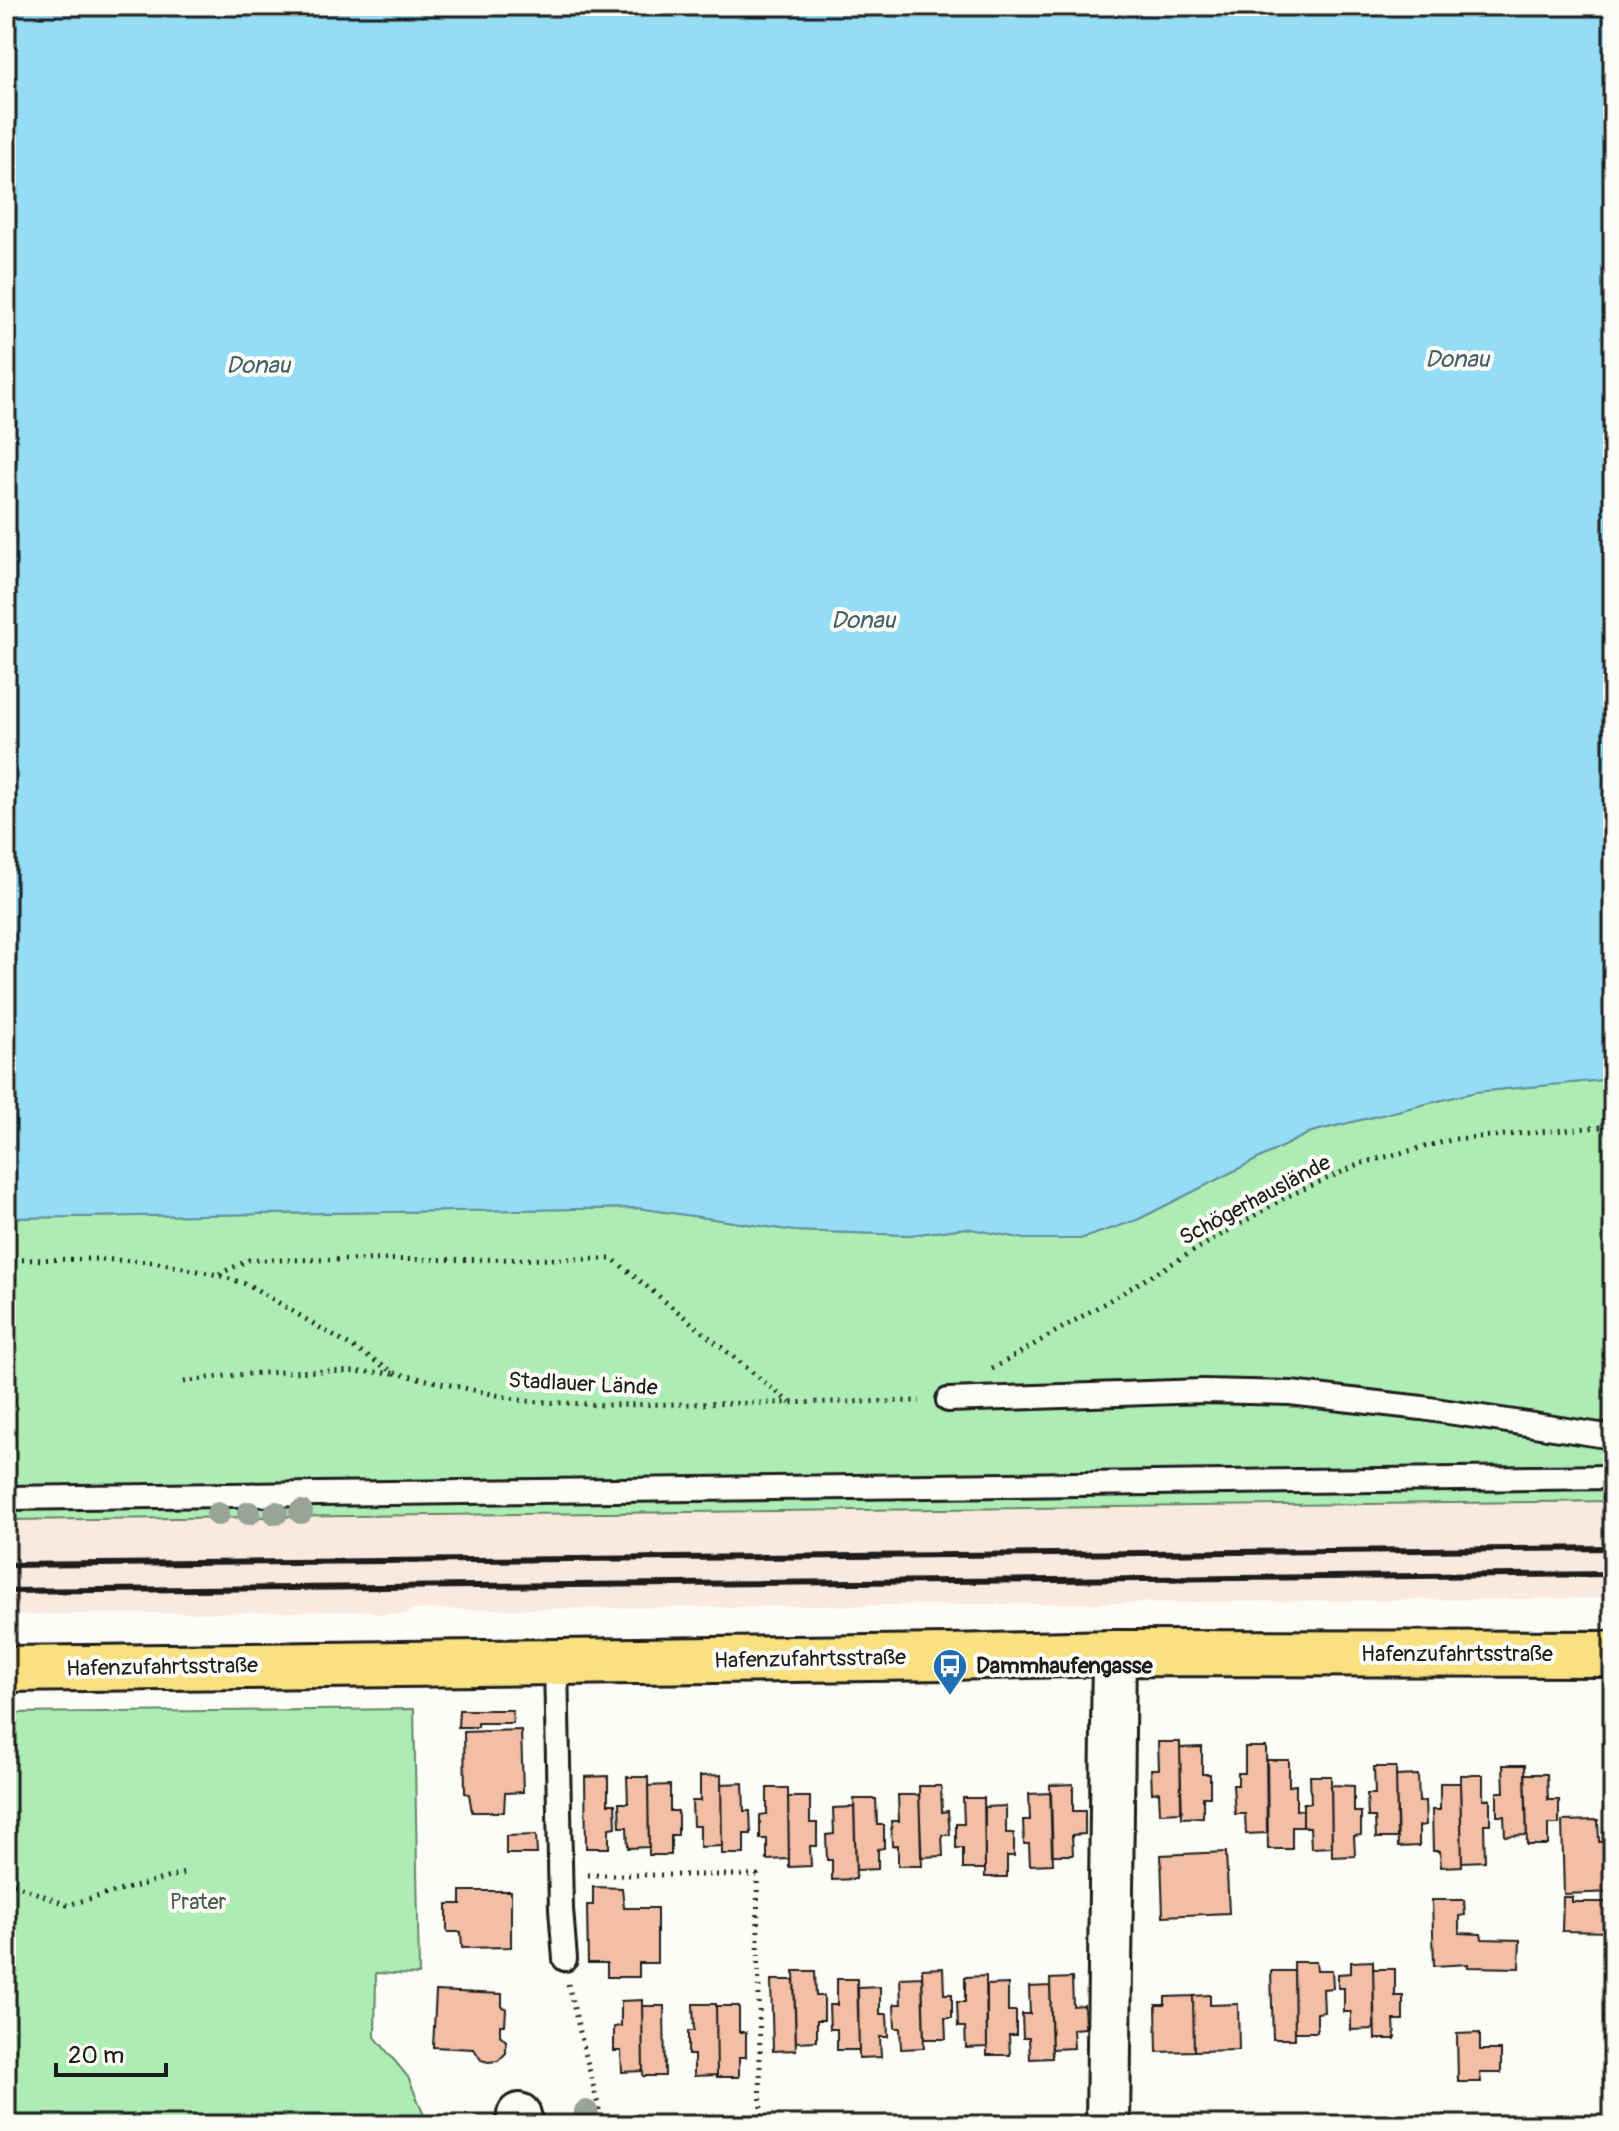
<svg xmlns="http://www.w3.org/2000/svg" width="1619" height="2131" font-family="Pangolin,sans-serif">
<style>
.built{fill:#fae9de}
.green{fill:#adedb4;stroke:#648468;stroke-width:2}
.water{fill:#94ddf5;stroke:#64909e;stroke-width:2}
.building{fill:#f2bea4;stroke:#1c1c1c;stroke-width:2}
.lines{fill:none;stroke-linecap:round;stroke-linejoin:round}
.lane-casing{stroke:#1c1c1c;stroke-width:28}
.street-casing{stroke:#1c1c1c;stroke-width:48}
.primary-casing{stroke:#1c1c1c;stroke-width:50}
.path{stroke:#1c1c1c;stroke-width:5;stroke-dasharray:2 6;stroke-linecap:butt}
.lane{stroke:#fdfcf7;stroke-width:22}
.street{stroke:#fdfcf7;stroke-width:42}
.primary{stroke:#f9e181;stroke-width:44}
.rail{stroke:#1c1c1c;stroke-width:6}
.tree{fill:#99a398}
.labels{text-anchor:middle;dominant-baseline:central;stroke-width:8;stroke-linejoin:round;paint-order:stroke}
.street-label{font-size:22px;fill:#1c1c1c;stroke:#fdfcf7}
.poi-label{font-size:22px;font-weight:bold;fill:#1c1c1c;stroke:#fdfcf7;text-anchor:start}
.park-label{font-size:22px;fill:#485b4a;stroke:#fdfcf7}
.water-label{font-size:24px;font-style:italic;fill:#466068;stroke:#fdfcf7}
</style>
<rect width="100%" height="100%" fill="#fdfcf7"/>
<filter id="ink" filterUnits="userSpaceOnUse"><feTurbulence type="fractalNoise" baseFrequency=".0125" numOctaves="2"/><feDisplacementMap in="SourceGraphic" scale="16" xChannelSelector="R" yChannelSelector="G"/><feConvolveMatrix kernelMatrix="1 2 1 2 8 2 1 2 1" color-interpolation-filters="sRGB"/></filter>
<g filter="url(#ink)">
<path class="built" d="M1613 1501V1598L411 1610 406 1614H375L371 1611 6 1615V1520Z"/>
<path class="green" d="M1613 1079V1501L6 1520V1218L638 1208 795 1231 910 1235 966 1228 1025 1239H1080L1137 1220 1311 1132 1475 1092Z
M414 1709 419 1975 376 1973 375 2037 408 2077 428 2125H6V2042L9 2041 6 2006V1713Z"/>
<path class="water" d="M6 6H1613V1079L1475 1092 1311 1132 1137 1220 1080 1239H1025L966 1228 910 1235 795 1231 638 1208 6 1218Z"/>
<path class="building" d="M459 1710H512L513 1723H478V1727H458Z
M521 1730 523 1792 505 1793 504 1812H472L469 1794 465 1793 464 1732Z
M1158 1742H1180L1181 1812 1160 1813 1159 1792 1152 1793 1151 1769H1159Z
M1202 1747V1774H1210V1797H1203V1817L1182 1818 1180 1748Z
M1245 1747H1266L1267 1833 1246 1834 1245 1814H1235L1233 1785H1238V1773H1245Z
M1267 1760H1289V1786L1296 1785V1810L1303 1809V1827H1292V1849H1268Z
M1503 1765H1525L1527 1835 1505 1836 1504 1816H1497V1792H1504Z
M1374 1767H1396L1397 1838H1376L1375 1817H1368L1367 1794H1375Z
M1525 1774H1547L1548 1800H1559V1824H1548V1845H1527Z
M721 1775 722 1846 700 1847V1826H693L692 1801H700V1776Z
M1418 1775 1419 1802 1425 1801 1426 1825 1419 1826V1846L1398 1847 1396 1776Z
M1460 1775H1483V1799H1490V1824H1484L1485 1861 1462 1862Z
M608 1776V1804H615L616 1827 609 1828V1848H586L585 1777Z
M1310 1776H1331L1332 1847 1311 1848 1310 1827H1303V1803H1311Z
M627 1777H648L649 1847 628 1848 627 1827H620L619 1803H628Z
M743 1783 744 1811H750L751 1834H744V1854H722L721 1784Z
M1440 1783H1460L1462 1866 1441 1867 1440 1851H1433L1432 1810H1440Z
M1073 1784V1811H1085V1834L1072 1835 1073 1855H1052L1050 1785Z
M670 1785V1811H678V1835H671V1855H649L648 1786Z
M1331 1785 1354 1786V1812H1361V1835L1354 1836 1355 1856 1332 1857Z
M919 1786H941L942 1812 948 1811 950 1835H942L943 1856 921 1857Z
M767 1788H788L789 1859 767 1860V1839H760V1815L767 1814Z
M1051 1793 1053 1864 1030 1865 1029 1844H1024L1023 1820H1030L1029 1794Z
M898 1795H919L922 1866H898V1845L892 1846 891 1821H899Z
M788 1797H810V1823H817V1846H810L811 1866 789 1867Z
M963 1798H984L985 1869H963V1848H956V1824H964Z
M854 1799H876L877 1825H884V1848L878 1849V1869L856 1870Z
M1006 1806V1833H1014V1856H1007V1877H985V1807Z
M854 1807 856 1879 832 1880V1860H827L826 1835 834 1834 833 1808Z
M1598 1820 1599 1842 1613 1841V1892L1564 1894 1562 1821Z
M536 1835 537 1854H506V1836Z
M1226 1852 1229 1913 1163 1916 1161 1855Z
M593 1887 622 1888 624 1908H657V1963H639V1977H607V1963H588L587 1905H593Z
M461 1891H511V1947L462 1948 461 1932H447V1904H461Z
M1563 1897H1572V1902H1613V1932L1562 1931Z
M1432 1900H1464L1465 1915 1459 1916V1933L1481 1934 1482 1939 1520 1940 1519 1968 1468 1967V1964L1434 1966Z
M1373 1961 1374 2029 1351 2030V2012H1344V1988H1338V1974L1351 1973V1962Z
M1294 1962H1316L1317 1970H1332L1333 1988 1323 1989 1324 2012 1317 2013V2032H1295Z
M943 1968 944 1994H952V2018H945L946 2039H924L922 1969Z
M1373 1969H1395V1996H1403V2020H1394L1395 2039H1375Z
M794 1971H815L816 1996H824V2020H817V2041L796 2042Z
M1271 1971H1294L1295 2039H1273Z
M986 1976 987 2047 966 2048 965 2027H958L957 2002H965V1977Z
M922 1977 924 2048 901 2049 900 2028H895L894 2004H901L900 1978Z
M1072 1978 1073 2006 1084 2005 1085 2028 1073 2029 1074 2048 1052 2049 1050 1979Z
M837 1979H857L859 2050H837V2029H830L829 2005H837Z
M771 1980H794L796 2050 773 2051Z
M1008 1984V2011H1016V2035H1009L1010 2055H987V1985Z
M1050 1986 1052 2058 1030 2059 1029 2038H1023L1022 2014H1030L1029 1987Z
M880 1987V2014H887L888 2037H880L881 2057 859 2058 858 1988Z
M436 1991 502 1994V2007L506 2008 505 2025H500V2035L506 2041V2053L498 2061 488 2062 481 2060 474 2049 433 2047Z
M1210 1995V2005L1238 2004 1239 2050 1194 2051 1193 1996Z
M1193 1996 1194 2051 1157 2052 1156 2005H1165V1997Z
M642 2000 643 2071 622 2072 621 2051H614V2027L621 2026V2001Z
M693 2004H716L717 2075 694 2076V2055H688V2031H694Z
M642 2006H664L665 2076H643Z
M716 2006H739V2032H746V2057H739V2077H717Z
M1480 2033V2050H1501V2073H1480L1481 2082H1458L1457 2034Z"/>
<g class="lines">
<g class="lane-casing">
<path id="lane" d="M948 1400 1203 1391 1290 1393 1422 1408 1613 1437
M6 1498 1613 1477
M556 1663 561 1909 565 1959"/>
</g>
<g class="street-casing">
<path id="street" d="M519 2115 521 2125
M1108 2125 1114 1653"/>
</g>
<g class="primary-casing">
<path id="primary" d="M6 1669 949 1657 1114 1653 1613 1654"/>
</g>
<path class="path" d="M6 1260 97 1259 153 1262 218 1275 249 1285 395 1373 524 1401 604 1405 920 1401
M219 1274 249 1260 613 1259 790 1403
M992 1369 1286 1197 1362 1163 1455 1139 1613 1126
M184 1382C252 1370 324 1370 394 1373
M588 1875H757L761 2125
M6 1881 67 1905 185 1873
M568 1984 603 2125"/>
<use href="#lane" class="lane"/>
<use href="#street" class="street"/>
<use href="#primary" class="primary"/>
<path class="rail" d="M6 1565 1613 1548
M6 1591 1613 1574"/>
</g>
<g class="tree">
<circle cx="301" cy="1512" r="12"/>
<circle cx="249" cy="1513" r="12"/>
<circle cx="276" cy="1513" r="12"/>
<circle cx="218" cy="1514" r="12"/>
<circle cx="586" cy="2112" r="12"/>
</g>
</g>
<defs>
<g id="bus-pin" transform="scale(1.8)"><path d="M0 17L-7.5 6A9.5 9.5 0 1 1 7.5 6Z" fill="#1f6fb2" stroke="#fdfcf7"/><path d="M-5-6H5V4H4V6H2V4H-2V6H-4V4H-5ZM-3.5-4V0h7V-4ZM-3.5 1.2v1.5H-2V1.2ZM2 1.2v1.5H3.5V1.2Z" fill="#fff"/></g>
</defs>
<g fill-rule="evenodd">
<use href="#bus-pin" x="950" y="1666"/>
</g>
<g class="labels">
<g class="street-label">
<text transform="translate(1255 1200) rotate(-28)">Schögerhauslände</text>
<text transform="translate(583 1384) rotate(3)">Stadlauer Lände</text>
<text x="1457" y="1654">Hafenzufahrtsstraße</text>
<text transform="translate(810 1659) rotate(-1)">Hafenzufahrtsstraße</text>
<text transform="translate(162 1667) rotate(-1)">Hafenzufahrtsstraße</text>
</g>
<g class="poi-label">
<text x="976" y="1666">Dammhaufengasse</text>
</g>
<g class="park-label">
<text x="198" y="1902">Prater</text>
</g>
<g class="water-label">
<text x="1457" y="359">Donau</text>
<text x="258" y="365">Donau</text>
<text x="863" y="620">Donau</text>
</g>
</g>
<rect width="1619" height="2131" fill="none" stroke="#fdfcf7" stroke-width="32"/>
<rect x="16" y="16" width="1587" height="2099" fill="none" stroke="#1c1c1c" stroke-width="3" filter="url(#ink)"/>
<path d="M56 2063v12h110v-12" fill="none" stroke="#1c1c1c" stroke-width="4"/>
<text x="68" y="2063" font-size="24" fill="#1c1c1c" stroke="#fdfcf7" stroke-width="6" paint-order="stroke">20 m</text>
</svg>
